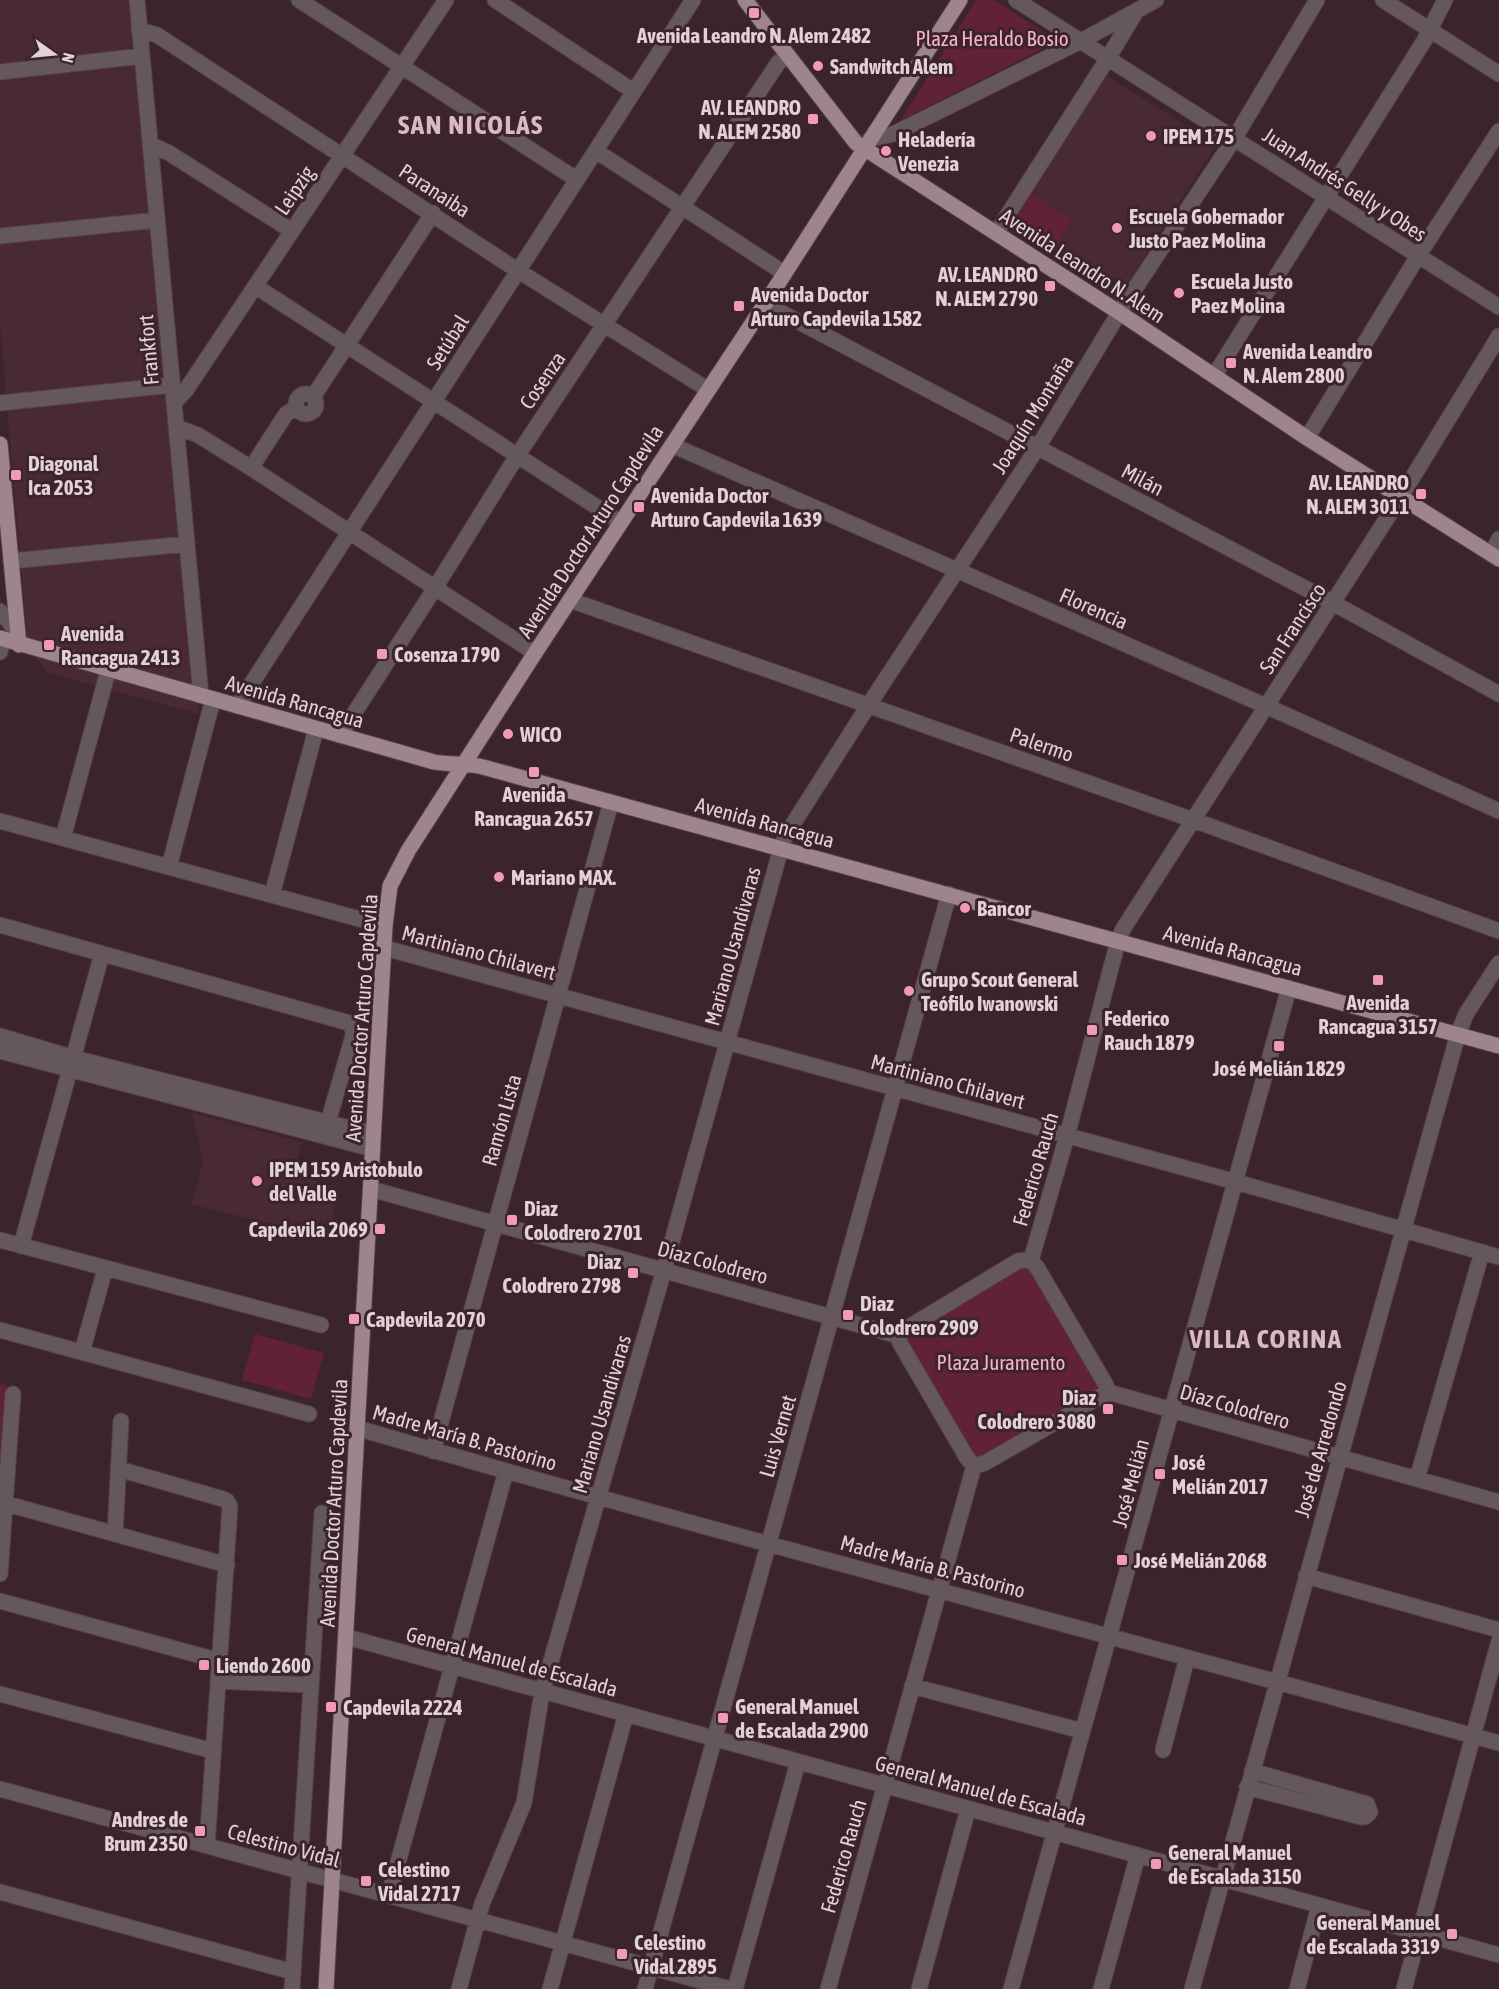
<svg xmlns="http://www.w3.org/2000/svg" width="1499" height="1989" font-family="'Asap Condensed',sans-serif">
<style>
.built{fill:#492933}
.green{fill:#602139}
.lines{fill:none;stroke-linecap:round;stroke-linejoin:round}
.minor-casing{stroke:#574046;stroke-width:17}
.major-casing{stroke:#574046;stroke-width:17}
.minor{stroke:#65585c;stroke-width:15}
.major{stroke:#9e848b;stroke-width:15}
.poi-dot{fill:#f09ab5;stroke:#3c242b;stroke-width:2}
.labels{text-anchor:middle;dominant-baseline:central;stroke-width:6;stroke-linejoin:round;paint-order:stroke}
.poi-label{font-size:21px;font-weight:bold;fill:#e2d1d5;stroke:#3c242b;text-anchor:start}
.park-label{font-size:21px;fill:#f5b4c7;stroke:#3c242b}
.street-label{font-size:21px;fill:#e2d1d5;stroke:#3c242b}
.district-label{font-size:27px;font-weight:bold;letter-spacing:1.5px;fill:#dab9c2;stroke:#3c242b}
</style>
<rect width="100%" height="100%" fill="#3c242b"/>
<path class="built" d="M0 0H134L199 714 48 673 28 648 0 326Z
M1105 74 1216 145 1121 294 1017 226 1014 216Z
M192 1113 302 1142 294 1175 337 1187 331 1239 191 1204 203 1163Z"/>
<path class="green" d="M976 0H994L1058 41 901 120Z
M1032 194 1072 220 1056 244 1016 218Z
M1031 1260 1106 1385 974 1466 900 1343 904 1330Z
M255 1334 324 1353 311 1399 242 1380Z
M0 1384 7 1386 1 1479 0 1477Z"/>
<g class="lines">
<g class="minor-casing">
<path id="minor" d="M137 0 201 696
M299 0 576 179
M495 0 633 91
M1016 0 1499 307
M1383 0 1499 74
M139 30 157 35 517 270 707 389
M0 72 142 56
M870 139 893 134 1081 41 1156 0
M150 144 169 153 292 231
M596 151 784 273
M996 233 1108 58 1137 10
M0 236 157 220
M255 286 620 522
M765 304 1333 603 1499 694
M1214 376 1424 41 1445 0
M296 404a10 10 0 1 1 20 0a10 10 0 1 1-20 0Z
M313 397 433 213
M175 402 186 390 446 0
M0 403 172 385
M176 427 198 435 251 468 535 653
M1307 438 1418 256 1499 131
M672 445 1266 706 1499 811
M251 468 286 414 296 408
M1491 554 1499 539
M11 561 187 544
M570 600 1193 820 1499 931
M0 611 17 632
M0 652 3 639
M237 706 693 0
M340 735 435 588 517 456 778 63 788 55
M0 821 385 926
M63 838 108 671
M169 867 213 699
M272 895 316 729
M0 925 349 1023 353 1030V1036L324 1136
M385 948 1236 1182 1499 1257
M0 1036 74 1058 373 1134
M0 1051 373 1149
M371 1189 899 1336
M0 1240 321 1325
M21 1246 102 954
M1031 1260 1067 1136 1118 941 1123 929 1400 498 1499 336
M1031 1260 1038 1269 1106 1385 1108 1392
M0 1330 309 1414
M899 1336 904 1330 1018 1261 1031 1260
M899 1336 900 1343 967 1458 974 1466
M82 1352 105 1269
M1108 1392 1499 1502
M357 1428C736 1539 1119 1637 1499 1743
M433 1451 611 802
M974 1466 985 1463 1108 1392
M119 1469 223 1499 227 1501 230 1506 207 1846
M1417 1479 1482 1252
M0 1502 227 1565
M115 1534 121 1421
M0 1574 13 1394
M1306 1576 1499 1630
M0 1601 220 1661
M347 1637 1499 1955
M218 1681 311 1685
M912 1686 1082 1731
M0 1694 213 1751
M1163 1750 1187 1658
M1247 1787 1361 1817H1365L1370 1812 1367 1804 1252 1771
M0 1789 730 1989
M0 1892 293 1972
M389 1895 506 1471
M292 1989 322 1513
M459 1989 482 1904 524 1803 542 1692 664 1270 781 848 786 835 868 706 1038 447 1122 308 1234 139 1317 0
M550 1989 626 1714
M645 1989 949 894
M735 1989 798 1762
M828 1989 974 1466
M919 1989 968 1809
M1011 1989 1289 988
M1101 1989 1138 1855
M1192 1989 1458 1034 1466 1014 1499 963
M1297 1989 1319 1906
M1404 1989 1499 1641"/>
</g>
<g class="major-casing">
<path id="major" d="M745 0 856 143 1120 313 1307 438 1499 559
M0 444 19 645
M0 638 434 762C450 765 466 763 483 767L1499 1046
M326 1989 385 926 390 886 408 851 535 653 765 304 960 0"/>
</g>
<use href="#minor" class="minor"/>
<use href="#major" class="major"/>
</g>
<g class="poi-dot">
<rect x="748" y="7" width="12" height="12" rx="3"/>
<circle cx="818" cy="66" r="6"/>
<rect x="807" y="113" width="12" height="12" rx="3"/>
<circle cx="1151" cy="136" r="6"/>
<circle cx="886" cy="151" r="6"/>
<circle cx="1117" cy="228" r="6"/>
<rect x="1044" y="280" width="12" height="12" rx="3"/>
<circle cx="1179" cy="293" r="6"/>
<rect x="733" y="300" width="12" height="12" rx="3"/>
<rect x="1225" y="357" width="12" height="12" rx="3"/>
<rect x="10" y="469" width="12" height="12" rx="3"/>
<rect x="1415" y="488" width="12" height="12" rx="3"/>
<rect x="633" y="501" width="12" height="12" rx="3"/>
<rect x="43" y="639" width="12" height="12" rx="3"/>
<rect x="376" y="648" width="12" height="12" rx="3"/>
<circle cx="508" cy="734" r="6"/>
<rect x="528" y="766" width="12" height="12" rx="3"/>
<circle cx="499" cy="877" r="6"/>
<circle cx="965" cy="908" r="6"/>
<rect x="1372" y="974" width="12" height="12" rx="3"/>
<circle cx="909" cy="991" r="6"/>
<rect x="1086" y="1024" width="12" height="12" rx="3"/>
<rect x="1273" y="1040" width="12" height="12" rx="3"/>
<circle cx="257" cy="1181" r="6"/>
<rect x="506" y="1214" width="12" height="12" rx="3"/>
<rect x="374" y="1223" width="12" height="12" rx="3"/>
<rect x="627" y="1267" width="12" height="12" rx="3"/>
<rect x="842" y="1309" width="12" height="12" rx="3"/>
<rect x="348" y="1313" width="12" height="12" rx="3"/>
<rect x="1102" y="1403" width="12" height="12" rx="3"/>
<rect x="1154" y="1468" width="12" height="12" rx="3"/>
<rect x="1116" y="1554" width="12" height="12" rx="3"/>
<rect x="198" y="1659" width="12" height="12" rx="3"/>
<rect x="325" y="1701" width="12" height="12" rx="3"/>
<rect x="717" y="1712" width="12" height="12" rx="3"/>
<rect x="194" y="1825" width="12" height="12" rx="3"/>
<rect x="1150" y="1858" width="12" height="12" rx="3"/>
<rect x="360" y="1875" width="12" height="12" rx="3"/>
<rect x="1446" y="1928" width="12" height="12" rx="3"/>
<rect x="616" y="1948" width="12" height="12" rx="3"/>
</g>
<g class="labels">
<g class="poi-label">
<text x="754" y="35" text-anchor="middle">Avenida Leandro N. Alem 2482</text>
<text x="830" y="66">Sandwitch Alem</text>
<text x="801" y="107" text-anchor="end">AV. LEANDRO<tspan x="801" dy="24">N. ALEM 2580</tspan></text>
<text x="1163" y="136">IPEM 175</text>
<text x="898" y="139">Heladería<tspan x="898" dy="24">Venezia</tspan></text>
<text x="1129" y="216">Escuela Gobernador<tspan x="1129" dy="24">Justo Paez Molina</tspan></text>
<text x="1038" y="274" text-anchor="end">AV. LEANDRO<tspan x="1038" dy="24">N. ALEM 2790</tspan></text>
<text x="1191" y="281">Escuela Justo<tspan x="1191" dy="24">Paez Molina</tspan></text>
<text x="751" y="294">Avenida Doctor<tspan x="751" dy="24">Arturo Capdevila 1582</tspan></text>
<text x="1243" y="351">Avenida Leandro<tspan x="1243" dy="24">N. Alem 2800</tspan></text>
<text x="28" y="463">Diagonal<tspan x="28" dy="24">Ica 2053</tspan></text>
<text x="1409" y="482" text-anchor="end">AV. LEANDRO<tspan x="1409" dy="24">N. ALEM 3011</tspan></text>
<text x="651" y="495">Avenida Doctor<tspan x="651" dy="24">Arturo Capdevila 1639</tspan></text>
<text x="61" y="633">Avenida<tspan x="61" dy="24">Rancagua 2413</tspan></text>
<text x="394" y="654">Cosenza 1790</text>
<text x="520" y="734">WICO</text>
<text x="534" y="794" text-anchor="middle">Avenida<tspan x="534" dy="24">Rancagua 2657</tspan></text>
<text x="511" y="877">Mariano MAX.</text>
<text x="977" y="908">Bancor</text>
<text x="921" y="979">Grupo Scout General<tspan x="921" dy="24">Teófilo Iwanowski</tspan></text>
<text x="1378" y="1002" text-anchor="middle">Avenida<tspan x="1378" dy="24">Rancagua 3157</tspan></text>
<text x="1104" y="1018">Federico<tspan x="1104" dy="24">Rauch 1879</tspan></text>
<text x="1279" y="1068" text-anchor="middle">José Melián 1829</text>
<text x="269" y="1169">IPEM 159 Aristobulo<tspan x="269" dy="24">del Valle</tspan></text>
<text x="524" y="1208">Diaz<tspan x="524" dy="24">Colodrero 2701</tspan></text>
<text x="368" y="1229" text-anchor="end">Capdevila 2069</text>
<text x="621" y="1261" text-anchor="end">Diaz<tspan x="621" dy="24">Colodrero 2798</tspan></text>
<text x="860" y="1303">Diaz<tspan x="860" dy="24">Colodrero 2909</tspan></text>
<text x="366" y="1319">Capdevila 2070</text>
<text x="1096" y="1397" text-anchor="end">Diaz<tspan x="1096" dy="24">Colodrero 3080</tspan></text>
<text x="1172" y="1462">José<tspan x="1172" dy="24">Melián 2017</tspan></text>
<text x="1134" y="1560">José Melián 2068</text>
<text x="216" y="1665">Liendo 2600</text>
<text x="735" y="1706">General Manuel<tspan x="735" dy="24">de Escalada 2900</tspan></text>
<text x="343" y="1707">Capdevila 2224</text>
<text x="188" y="1819" text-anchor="end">Andres de<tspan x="188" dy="24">Brum 2350</tspan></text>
<text x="1168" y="1852">General Manuel<tspan x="1168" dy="24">de Escalada 3150</tspan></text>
<text x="378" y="1869">Celestino<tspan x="378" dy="24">Vidal 2717</tspan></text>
<text x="1440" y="1922" text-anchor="end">General Manuel<tspan x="1440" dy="24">de Escalada 3319</tspan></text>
<text x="634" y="1942">Celestino<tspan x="634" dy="24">Vidal 2895</tspan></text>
</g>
<g class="park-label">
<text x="992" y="38">Plaza Heraldo Bosio</text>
<text x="1001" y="1362">Plaza Juramento</text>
</g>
<g class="street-label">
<text transform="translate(1345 184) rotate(33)">Juan Andrés Gelly y Obes</text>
<text transform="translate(294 190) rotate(-56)">Leipzig</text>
<text transform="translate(435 190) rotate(33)">Paranaiba</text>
<text transform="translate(1083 265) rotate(33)">Avenida Leandro N. Alem</text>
<text transform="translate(447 342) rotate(-58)">Setúbal</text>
<text transform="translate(148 350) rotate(-95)">Frankfort</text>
<text transform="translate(542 380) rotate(-56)">Cosenza</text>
<text transform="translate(1032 414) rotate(-58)">Joaquín Montaña</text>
<text transform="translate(1143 479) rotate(28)">Milán</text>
<text transform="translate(590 531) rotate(-57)">Avenida Doctor Arturo Capdevila</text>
<text transform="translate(1094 608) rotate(24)">Florencia</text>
<text transform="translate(1292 628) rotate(-57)">San Francisco</text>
<text transform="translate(295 701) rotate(16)">Avenida Rancagua</text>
<text transform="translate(1042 744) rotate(19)">Palermo</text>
<text transform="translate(765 822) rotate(15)">Avenida Rancagua</text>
<text transform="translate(732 946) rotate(-75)">Mariano Usandivaras</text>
<text transform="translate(1233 950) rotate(15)">Avenida Rancagua</text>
<text transform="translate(479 952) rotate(15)">Martiniano Chilavert</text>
<text transform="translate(361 1018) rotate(-86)">Avenida Doctor Arturo Capdevila</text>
<text transform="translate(948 1081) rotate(15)">Martiniano Chilavert</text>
<text transform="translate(501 1120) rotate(-74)">Ramón Lista</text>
<text transform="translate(1035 1169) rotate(-74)">Federico Rauch</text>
<text transform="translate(713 1262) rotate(15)">Díaz Colodrero</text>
<text transform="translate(1235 1406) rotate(16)">Díaz Colodrero</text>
<text transform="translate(601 1414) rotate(-74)">Mariano Usandivaras</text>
<text transform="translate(777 1436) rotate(-74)">Luis Vernet</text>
<text transform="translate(465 1437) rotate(16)">Madre María B. Pastorino</text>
<text transform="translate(1320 1449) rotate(-74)">José de Arredondo</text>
<text transform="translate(1130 1483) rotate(-75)">José Melián</text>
<text transform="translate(333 1503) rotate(-87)">Avenida Doctor Arturo Capdevila</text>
<text transform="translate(933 1566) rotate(15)">Madre María B. Pastorino</text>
<text transform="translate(512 1661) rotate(15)">General Manuel de Escalada</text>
<text transform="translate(981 1790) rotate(15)">General Manuel de Escalada</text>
<text transform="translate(284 1845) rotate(15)">Celestino Vidal</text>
<text transform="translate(843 1856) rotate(-74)">Federico Rauch</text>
</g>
<g class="district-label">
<text x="471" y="124">SAN NICOLÁS</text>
<text x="1266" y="1338">VILLA CORINA</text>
</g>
</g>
<g transform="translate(54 54) rotate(105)" stroke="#3c242b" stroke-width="4.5" paint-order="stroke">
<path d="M0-4.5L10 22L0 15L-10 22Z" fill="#e2d1d5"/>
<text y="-9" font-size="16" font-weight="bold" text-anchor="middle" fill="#e2d1d5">N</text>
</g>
</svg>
